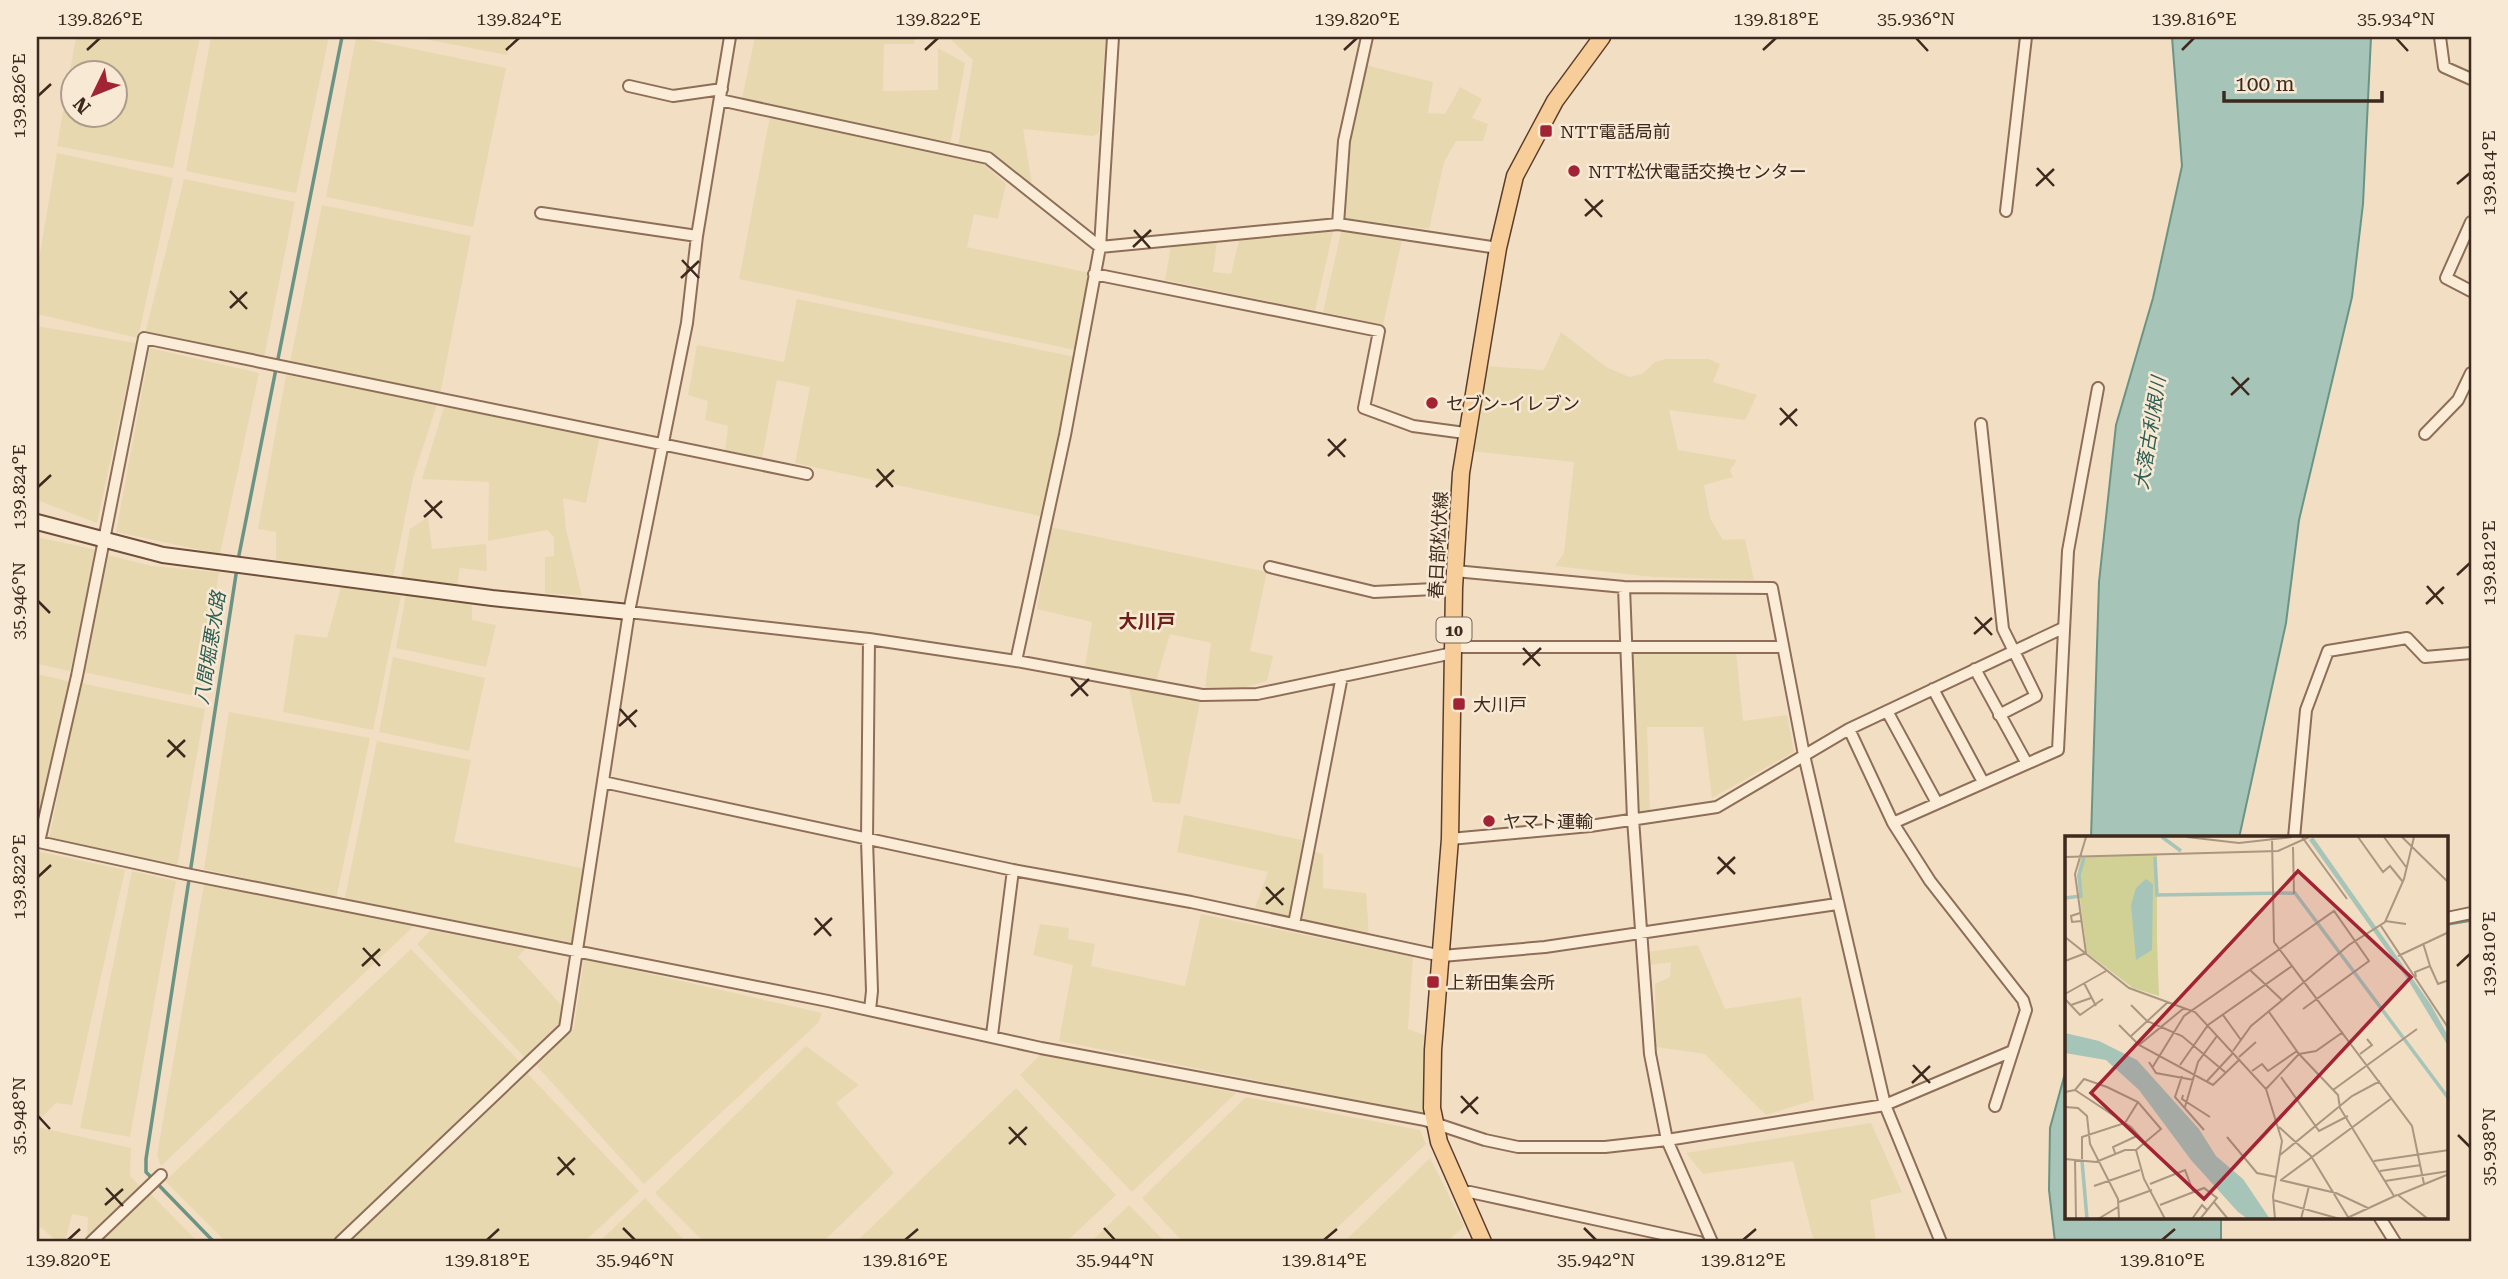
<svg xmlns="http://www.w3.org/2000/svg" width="2508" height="1279" font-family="'Roboto Serif','Noto Sans JP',serif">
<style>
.farmland{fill:#e8d8b0;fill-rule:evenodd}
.water{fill:#a6c4b8;stroke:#6b9485;stroke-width:2}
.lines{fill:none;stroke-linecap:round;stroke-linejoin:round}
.stream{stroke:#6b9485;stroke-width:3.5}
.street-casing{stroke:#8e6e58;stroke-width:14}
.secondary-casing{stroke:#704f3b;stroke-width:18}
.primary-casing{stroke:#5b3d2d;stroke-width:19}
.street{stroke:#fbecd8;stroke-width:10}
.secondary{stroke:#fbecd8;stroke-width:14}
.primary{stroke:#f7ce99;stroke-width:16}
.ticks{fill:none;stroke:#3d291d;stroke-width:2.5}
.poi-dot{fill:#a22334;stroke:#f8e9d4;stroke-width:2.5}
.labels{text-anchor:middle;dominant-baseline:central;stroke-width:5;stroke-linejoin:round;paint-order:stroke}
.shield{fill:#f8e9d4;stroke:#756354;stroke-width:2}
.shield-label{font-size:16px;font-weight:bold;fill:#3d291d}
.poi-label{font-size:18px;fill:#3d291d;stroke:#f8e9d4;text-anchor:start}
.street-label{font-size:18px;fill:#3d291d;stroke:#f8e9d4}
.water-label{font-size:19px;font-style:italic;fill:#2c5e54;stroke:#f8e9d4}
.neighbourhood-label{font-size:19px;font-weight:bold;fill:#6d2019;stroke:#f8e9d4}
.inset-river{fill:none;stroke:#a6c4b8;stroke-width:3.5}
.inset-road{fill:none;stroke:#aa9681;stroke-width:2}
.view{fill:#a22334;fill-opacity:0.15;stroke:#a22334;stroke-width:3.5}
.inset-edge{fill:none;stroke:#3d291d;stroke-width:3.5}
.neatline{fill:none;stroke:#3d291d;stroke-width:2.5}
.ticks-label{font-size:18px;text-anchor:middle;fill:#3d291d}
</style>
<rect width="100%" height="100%" fill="#f2dec3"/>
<path class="farmland" d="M76 37H200L173 168 57 146ZM74 74H116V116H74Z
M211 37H329L296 193 186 171Z
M356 37 506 68 473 227 326 197Z
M414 37H511L507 55Z
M755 37H915L914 44H884L883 91 938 90V48L965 63 950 145 742 98Z
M948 37H1106L1099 133 1093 136 1023 129 1032 184 991 153 958 146 973 60Z
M1366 65 1433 82 1428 113 1445 114 1460 87 1482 99 1472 118 1488 124 1483 141H1456L1444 162 1429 229 1343 218 1347 141Z
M770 116 984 164 1006 184 998 219 974 214 967 247 1090 273 1075 350 739 279Z
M57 153 173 178 138 338 37 314V271Z
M184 179 295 202 263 363 144 338Z
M322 205 471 236 440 395 290 362Z
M1334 227 1315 311 1165 280 1171 246 1217 241 1213 272 1231 274 1239 240Z
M1342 228 1402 240 1383 325 1323 312Z
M797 299 1075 357 1040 516 795 463 810 387 777 380 762 458 725 452 728 426 705 420 708 401 688 395 697 345 784 362Z
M37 326 136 343 97 523 37 500Z
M1561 332 1606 367 1629 377 1642 374 1655 362 1665 359H1709L1720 364 1713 382 1757 395 1745 420 1669 410 1678 450 1737 460 1730 470 1733 477 1704 485 1710 518 1723 540 1745 539 1754 580 1653 577 1555 566 1564 553 1574 462 1470 451 1486 366 1544 370Z
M150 348 259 373 220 554 116 532Z
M286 375 437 404 413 478 393 577 276 560V532L258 529Z
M445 404 600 436 586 503 563 498 566 529 582 596 545 593V557L554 556V537L547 530 488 541 489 482 422 479Z
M428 517 432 549 486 544 487 571 460 568 457 586 401 580 410 529Z
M1050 527 1267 572 1250 651 1273 656 1267 681 1242 688 1205 687 1211 643 1170 634 1156 681 1085 666 1092 622 1037 609Z
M37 537 97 550 70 671 37 664Z
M108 555 152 566 219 572 200 697 83 672Z
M341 587 401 596 373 730 283 712 295 634 327 638Z
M406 594 472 601V620L496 625 486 667 396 648Z
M1630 651 1736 652 1743 721 1787 715 1794 752 1712 798 1703 727H1647L1650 810 1637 813Z
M393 657 485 678 469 751 379 732Z
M37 674 71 682 37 837Z
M80 683 205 709 177 867 49 839Z
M1129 688 1200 701 1180 804 1153 802Z
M229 712 370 738 336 899 204 869Z
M377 741 471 760 454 842 586 869 572 945 344 902Z
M1184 815 1307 841 1292 920 1254 911 1268 872 1177 852Z
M37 851 125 870 72 1105 56 1103 40 1119 37 1118Z
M1312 851 1323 854V888L1366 893 1369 935 1298 920Z
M132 871 176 881 130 1137 80 1128Z
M204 884 417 923 161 1166 157 1155Z
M1201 914 1413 957 1408 1029 1424 1035V1114L1059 1041 1073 965 1033 955 1040 924 1069 928 1068 939 1095 944 1091 966 1185 986Z
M431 930 526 948 518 957 562 1006 561 1024 526 1059 417 944Z
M1698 945 1725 1009 1801 997 1814 1100 1766 1115 1705 1054 1656 1047 1655 984 1670 977 1671 962 1650 965 1647 952Z
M411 949 520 1062 330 1242H226L165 1181Z
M584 959 822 1013 818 1023 644 1184 535 1064 574 1028Z
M806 1046 859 1085 836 1103 894 1173 823 1242H704L655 1193Z
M1043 1052 1236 1093 1132 1192 1020 1075Z
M527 1073 639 1191 584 1242H350Z
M1016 1088 1116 1195 1066 1242H856Z
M1246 1097 1420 1130 1426 1144 1322 1242H1183L1142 1198Z
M1871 1123 1902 1192 1870 1200 1876 1242H1814L1793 1161 1703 1174 1686 1153Z
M37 1127 131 1148 130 1176 145 1191 87 1242 88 1217 72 1214 65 1242H57L42 1228H37Z
M1430 1158 1464 1226 1447 1242H1344Z
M149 1192 198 1242H98Z
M645 1198 686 1242H599Z
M1129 1205 1165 1242H1091Z"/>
<path class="water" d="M2172 37H2371L2363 204 2352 297 2299 520 2286 623 2239 838H2091L2099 582 2116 425 2153 298 2182 166Z
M2067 1066V1218H2221V1242H2055L2049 1190 2050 1128Z"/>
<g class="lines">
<path class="stream" d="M238 560 342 37
M2447 924 2471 920
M214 1242 146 1172V1159L237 568"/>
<g class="street-casing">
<path id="street" d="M2440 37 2444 67 2471 79
M629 86 673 96 722 89
M720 100 988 158 1100 247 1338 224 1498 248
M2006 211 2026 37
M541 213 697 236
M2471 222 2446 278 2471 291
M1338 224 1344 141 1367 37
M1094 274 1379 331 1364 408 1413 426 1465 433
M1981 424 2003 629 2036 696 1999 715
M2425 434 2458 400 2471 373
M807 474 144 338 77 676 39 842 181 873 828 1001 1041 1048 1425 1120 1485 1140 1518 1147H1605L1667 1140 1885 1105 2010 1052
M1270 567 1374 592 1454 588
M1455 571 1624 587 1772 588 1804 755 1885 1105 1941 1242
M1624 587 1633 819 1650 1054 1667 1140 1712 1242
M629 612 869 639 1016 661 1202 695 1257 694 1453 653
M869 639 867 840 872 991 870 1010
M1454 647H1783
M1016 661 1065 435 1100 247 1113 37
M1975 669 2026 762
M1933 689 1983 782
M1887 711 1937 803
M1849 729 1893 823 1930 881 2023 1000 2026 1010 1995 1106
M603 782 1013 870 1191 902 1442 956 1545 947 1837 904
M1893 823 2058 750 2068 551 2098 388
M2294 838 2306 710 2328 651 2407 638 2425 657 2471 653
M1450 839 1590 826 1717 807 1849 729 2063 628
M2447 918 2471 913
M1294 924 1342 676
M992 1035 1013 870
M1461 1193 1470 1192 1699 1242
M2380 1218 2395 1242
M91 1242 161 1175
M340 1242 565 1028 629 612 687 323 697 236 730 37"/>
</g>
<g class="secondary-casing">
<path id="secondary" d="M37 522 163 555 492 598 629 612"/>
</g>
<g class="primary-casing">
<path id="primary" d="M1483 1242 1439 1142 1432 1108 1433 1050 1450 839 1454 588 1461 473 1498 248 1515 176 1555 101 1602 37"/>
</g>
<use href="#street" class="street"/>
<use href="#secondary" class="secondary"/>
<use href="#primary" class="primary"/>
</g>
<path class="ticks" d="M1916 38 1928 51M2396 38 2408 51M87 50 100 38M506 50 519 38M925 50 938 38M1344 50 1357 38M1763 50 1776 38M2182 50 2194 38M38 96 51 84M2037 168 2054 186M2457 184 2470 173M2036 186 2054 169M1585 199 1602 217M1585 216 1603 200M1134 230 1150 248M1133 247 1151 230M682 260 699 278M681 278 699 261M230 291 247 309M230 308 247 292M2232 377 2249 395M2231 395 2249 378M1780 408 1797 426M1780 425 1797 409M1328 439 1345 457M1328 456 1346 439M877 469 893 487M38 487 51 475M876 487 894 470M425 500 442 518M424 517 442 501M2457 575 2470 563M2427 586 2443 604M38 601 50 613M2426 604 2444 587M1975 617 1992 635M1974 634 1992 618M1523 648 1540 666M1523 665 1541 648M1071 678 1088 696M1071 696 1089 679M620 709 636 727M619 726 637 710M168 740 185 757M167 757 185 740M1718 857 1735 874M1717 874 1735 857M38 877 51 865M1266 887 1283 905M1266 904 1284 888M815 918 831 936M814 935 832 918M363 948 380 966M362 966 380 949M2457 966 2470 954M1913 1065 1930 1083M1912 1083 1930 1066M1461 1096 1478 1114M1461 1113 1478 1097M38 1116 50 1129M1009 1127 1026 1145M2458 1135 2470 1147M1009 1144 1027 1127M558 1157 574 1175M557 1175 575 1158M106 1188 123 1206M105 1205 123 1189M623 1228 635 1240M1104 1228 1115 1240M1584 1228 1596 1240M68 1240 80 1229M487 1240 499 1229M905 1240 918 1229M1324 1240 1337 1229M1743 1240 1756 1229M2162 1240 2175 1229"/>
<g class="poi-dot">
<rect x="1539" y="124" width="14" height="14" rx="3.5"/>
<circle cx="1574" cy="171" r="7"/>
<circle cx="1432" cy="403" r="7"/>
<rect x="1452" y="697" width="14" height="14" rx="3.5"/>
<circle cx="1489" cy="821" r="7"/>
<rect x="1426" y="975" width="14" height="14" rx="3.5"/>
</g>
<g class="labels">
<rect class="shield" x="1436.5" y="617.5" width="35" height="25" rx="5"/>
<g class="shield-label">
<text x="1454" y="630">10</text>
</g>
<g class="poi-label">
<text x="1560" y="131">NTT電話局前</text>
<text x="1588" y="171">NTT松伏電話交換センター</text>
<text x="1446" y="403">セブン-イレブン</text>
<text x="1473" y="704">大川戸</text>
<text x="1503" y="821">ヤマト運輸</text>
<text x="1447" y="982">上新田集会所</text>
</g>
<g class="street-label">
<text transform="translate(1438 545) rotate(-87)">春日部松伏線</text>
</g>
<g class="water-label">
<text transform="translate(2150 433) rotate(-81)">大落古利根川</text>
<text transform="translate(210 648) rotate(-81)">八間堀悪水路</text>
</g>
<g class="neighbourhood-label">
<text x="1147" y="621">大川戸</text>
</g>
</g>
<g transform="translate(2065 836)">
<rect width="383" height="383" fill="#f2dec3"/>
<path d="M92 18V104L94 160 68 152 22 117 12 40 16 20Z" fill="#d1d196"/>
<path d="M248 1 366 169 383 200V210L343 144 244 4ZM81 43 88 48 87 114 71 124 66 69 71 52ZM0 197 34 205 72 224 134 293 151 320 178 343 205 383H183L173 376 126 324 74 254 41 224 0 217Z" fill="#a6c4b8"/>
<path class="inset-river" d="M97 1 116 15M90 21 92 59 230 57 384 263M0 62 16 60 14 39 19 22M17 325 22 383"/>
<path class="inset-road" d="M122 1 174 7 227 1M237 1 282 63M293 1 318 36 325 30 338 46M319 1 341 31M337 1 384 47M207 2 209 106 347 290 359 348M228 11 229 58M0 21 213 15 244 1M15 77 6 80 7 86 16 85M320 85 341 88M316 90 384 193M0 101 64 152 130 176 201 253 217 305 208 360 210 383M358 107 365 130M333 120 384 96M0 125 21 117 10 38 21 1M185 134 218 165M351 141 350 136 365 130 373 148 384 144M19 147 31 170M0 158 41 135M0 163 15 179 38 163M6 169 26 162M66 169 82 185 117 200 160 236M204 176 234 218 273 259 275 272 329 360M158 179 176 204M54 189 74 209 148 249 175 223M65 201 103 166M74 209 119 172M168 215 186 190 284 109 320 86 339 43 349 1M295 218 307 209 302 203M174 221 191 206M84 226 91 237 129 244M115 229 143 189 227 130M87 232 119 180 269 75 304 125 238 173M187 235 197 228 203 235 232 215M117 240 110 261 139 294M216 241 254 295 283 280M142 245 168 217M201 253 234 218 251 215 278 196M10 254 66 291 81 308M268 254 352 193M0 256 10 254 19 243 42 251 73 266 96 293 71 314H60L31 326 0 323M118 259 117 263 145 281M0 271 13 272 22 280 25 308 53 363 54 383M120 271 133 226 152 200M214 291 246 320 283 381M162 301 192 337 211 341M71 314 79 343 100 383M50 317 48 311 74 299M215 319 287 260 315 245M10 323 11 383M17 323V301L60 287 73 266M309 325 384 314M315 335 356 329M215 344 271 357 303 372M216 344 327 262M320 345 384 335M85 348 120 334 128 355M29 350 75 334M208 364 275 383M54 366 87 354M149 366 163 383M95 369 139 352 152 362 135 383M282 382 332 359M33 383 53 371M127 383 137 369 142 374M236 383 244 350M363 383 333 359 384 338"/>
<path class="view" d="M233 35 346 141 139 363 26 257Z"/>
<rect width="383" height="383" class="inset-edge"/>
</g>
<rect width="2508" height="1279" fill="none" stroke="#f8e9d4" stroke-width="77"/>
<g transform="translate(94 94) rotate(227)"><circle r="33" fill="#f8e9d4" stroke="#ad9c8b" stroke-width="2"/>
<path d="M0-5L12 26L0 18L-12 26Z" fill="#a22334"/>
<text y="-10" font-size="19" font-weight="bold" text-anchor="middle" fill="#3d291d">N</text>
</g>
<path d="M2224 91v10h158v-10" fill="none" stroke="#3d291d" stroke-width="3.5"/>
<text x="2235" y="91" font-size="21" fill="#3d291d" stroke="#f8e9d4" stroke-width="5" paint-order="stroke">100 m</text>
<rect x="38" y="38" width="2432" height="1202" class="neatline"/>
<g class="ticks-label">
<text x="100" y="25">139.826°E</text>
<text x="519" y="25">139.824°E</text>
<text x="938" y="25">139.822°E</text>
<text x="1357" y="25">139.820°E</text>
<text x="1776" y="25">139.818°E</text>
<text x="1916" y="25">35.936°N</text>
<text x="2194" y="25">139.816°E</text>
<text x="2396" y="25">35.934°N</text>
<text transform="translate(19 96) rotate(-90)" y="6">139.826°E</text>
<text transform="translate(2489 173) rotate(-90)" y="6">139.814°E</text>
<text transform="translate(19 487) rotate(-90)" y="6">139.824°E</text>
<text transform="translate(2489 563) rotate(-90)" y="6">139.812°E</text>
<text transform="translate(19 601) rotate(-90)" y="6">35.946°N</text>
<text transform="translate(19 877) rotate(-90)" y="6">139.822°E</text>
<text transform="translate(2489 954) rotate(-90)" y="6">139.810°E</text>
<text transform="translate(19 1116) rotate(-90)" y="6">35.948°N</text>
<text transform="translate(2489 1147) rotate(-90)" y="6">35.938°N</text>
<text x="68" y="1266">139.820°E</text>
<text x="487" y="1266">139.818°E</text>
<text x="635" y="1266">35.946°N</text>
<text x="905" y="1266">139.816°E</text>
<text x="1115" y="1266">35.944°N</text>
<text x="1324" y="1266">139.814°E</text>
<text x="1596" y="1266">35.942°N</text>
<text x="1743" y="1266">139.812°E</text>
<text x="2162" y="1266">139.810°E</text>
</g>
</svg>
